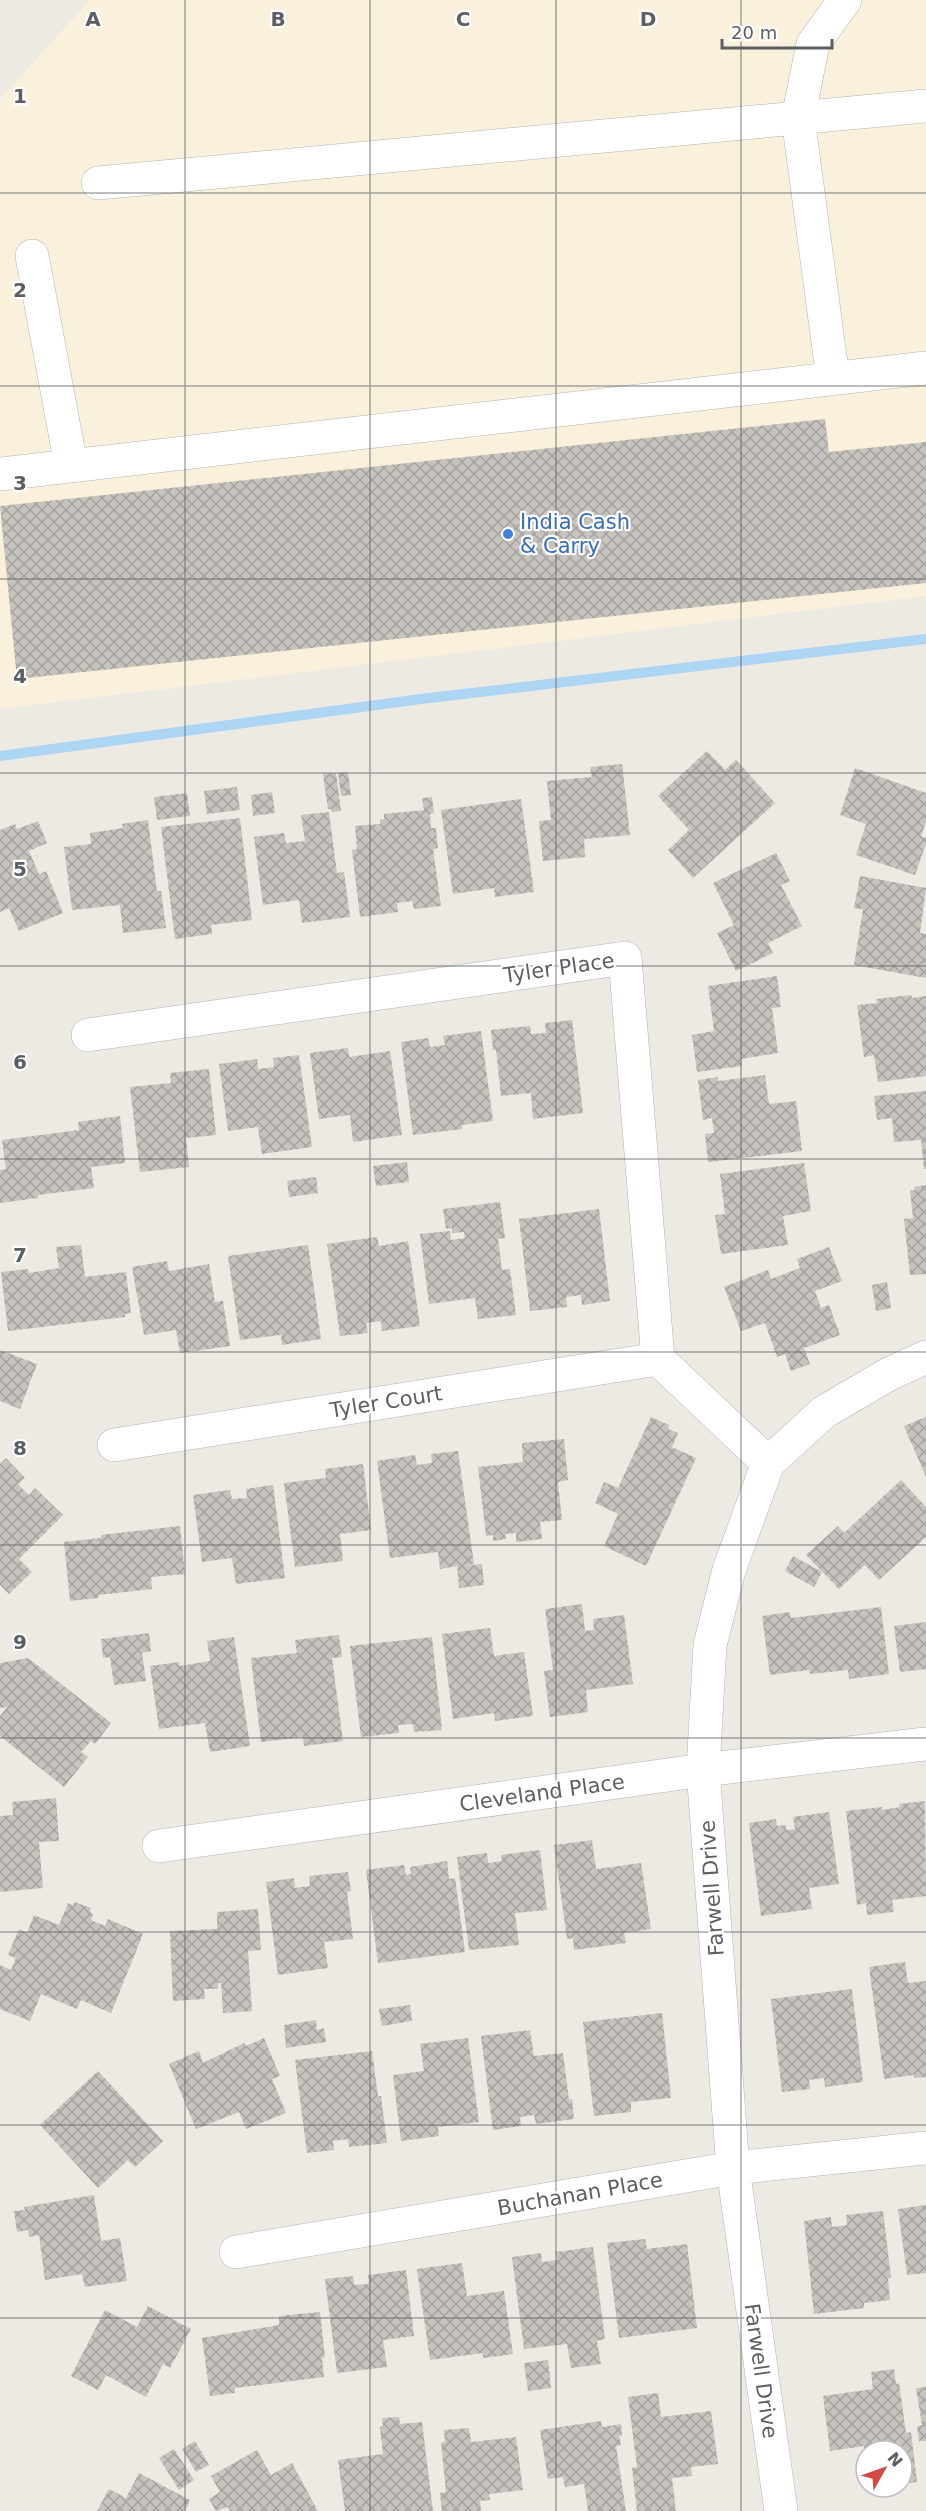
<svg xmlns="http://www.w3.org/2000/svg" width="926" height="2511" font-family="'DejaVu Sans',sans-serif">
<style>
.commercial{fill:#f9f1db}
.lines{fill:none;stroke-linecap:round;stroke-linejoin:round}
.stream{stroke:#acd6f3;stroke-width:10}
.building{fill:url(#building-cross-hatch)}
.minor-casing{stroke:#b0b3b6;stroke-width:34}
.minor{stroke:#fff;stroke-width:33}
.grid{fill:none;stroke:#5b5e62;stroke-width:1.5;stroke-opacity:0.55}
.shop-dot{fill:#3f7fe0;stroke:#fff;stroke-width:2}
.labels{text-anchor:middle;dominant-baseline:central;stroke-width:4.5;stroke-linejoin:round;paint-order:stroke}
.shop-label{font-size:21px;fill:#366cbe;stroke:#fff;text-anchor:start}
.street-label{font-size:21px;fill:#5b5e62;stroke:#fff}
.grid-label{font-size:20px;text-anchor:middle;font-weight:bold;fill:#5b5e62;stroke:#fff;stroke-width:4.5;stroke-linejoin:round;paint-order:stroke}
</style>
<defs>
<pattern id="building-cross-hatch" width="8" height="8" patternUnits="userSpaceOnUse" patternTransform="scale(1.5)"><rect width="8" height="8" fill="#c7c4c0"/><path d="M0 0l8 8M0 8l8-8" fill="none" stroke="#a5a29f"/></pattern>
</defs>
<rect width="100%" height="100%" fill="#eceae3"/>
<path class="commercial" d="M90 0H926V596L0 709V99Z"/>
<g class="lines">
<path class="stream" d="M0 756 421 699 926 639"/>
</g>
<path class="building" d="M825 419 829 452 926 442V583L17 679 0 506Z
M707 751 725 770 736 760 775 803 693 878 668 850 689 830 658 796Z
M622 764 630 835 584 839 585 857 543 861 539 821 551 820 547 781 592 777 590 767Z
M855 768 926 793V822L921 836 926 838V844L915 875 856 855 866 824 840 815Z
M348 772 351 795 341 796 338 773Z
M336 773 341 811 332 812 331 809H328L323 774Z
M237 787 240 810 207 814 204 791Z
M272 792 275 813 253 816 251 795Z
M187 793 190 816 157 820 154 797Z
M432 797 434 813 430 814 431 828H436L438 848 433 849 441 906 414 909 412 901 397 903 398 912 360 917 352 850 357 849 355 826 380 824V820L384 819V814L424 810 422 798Z
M521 799 534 892 495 897 494 888 453 894 441 810Z
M329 812 337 873 344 872 350 917 302 923 299 900 263 905 254 837 284 833 286 843 305 841 301 815Z
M240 818 252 920 211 925 212 934 175 939 161 827Z
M148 820 157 891H161L166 928 123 933 120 905 72 910 64 847 91 844 90 833 123 828 122 824Z
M38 821 47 843 29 851 39 874 46 871 63 913 19 931 9 908 0 912V830L15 824 17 829Z
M776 853 790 881 781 885 802 926 768 943 773 953 736 971 717 933 734 925 713 883Z
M860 876 926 888 920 933 926 934V978L854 965 863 909 854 908Z
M777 976 781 1007 772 1008 778 1053 741 1059 742 1066 697 1072 692 1035 714 1031 708 986Z
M911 995 912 998 926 996V1076L878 1082 874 1055 864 1057 857 1005 877 1003 876 999Z
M572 1020 583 1113 533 1119 531 1093 501 1096 496 1050H493L491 1030 530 1026 531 1034 546 1033 545 1023Z
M481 1031 493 1121 462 1125V1129L413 1135 401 1042 428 1038 430 1047 445 1045 443 1036Z
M348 1048 349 1057 390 1051 402 1135 353 1142 350 1115 319 1119 310 1053Z
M299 1055 312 1147 262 1154 258 1127 228 1131 219 1064 257 1059 258 1069 274 1067 273 1058Z
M209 1069 216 1135 186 1138 189 1167 140 1172 130 1087 171 1083 170 1073Z
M765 1075 769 1104 796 1101 802 1151 708 1162 705 1134 714 1133 712 1118 703 1120 698 1080 718 1077V1081Z
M926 1091V1169H924L921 1140 894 1142 892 1118 877 1120 874 1096Z
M120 1116 125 1163 91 1167 94 1188 38 1195V1198L0 1203V1170L6 1169 2 1140 79 1130 78 1122Z
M407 1162 409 1182 376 1186 373 1166Z
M804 1163 811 1211 783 1216 788 1245 721 1254 715 1215 725 1214 720 1174Z
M316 1177 318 1193 289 1197 287 1181Z
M926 1185V1274L910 1275 904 1219 913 1218 910 1190H915L914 1187Z
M500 1202 505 1238 498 1239 502 1270 510 1269 516 1315 478 1319 475 1298 429 1304 420 1234 450 1231 451 1240 465 1238 464 1232 452 1233V1228L446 1229 443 1209Z
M599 1209 610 1301 582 1305 581 1295 566 1297 567 1307 530 1311 519 1219Z
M377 1237 379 1246 408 1241 420 1326 382 1331 381 1321 366 1323 368 1333 340 1336 327 1244Z
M81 1245 85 1277 126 1272 131 1313 125 1314V1317L8 1331 1 1272 28 1269 29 1273 59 1268 56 1247Z
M308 1245 321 1339 282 1345 281 1335 240 1340 228 1256Z
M829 1247 842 1281 815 1291 821 1308 829 1305 840 1335 804 1348 810 1364 791 1371 785 1354 777 1357 765 1323 741 1331 724 1287 768 1270 771 1279 800 1268 797 1259Z
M167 1261 169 1271 209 1264 215 1302 223 1301 230 1346 180 1353 176 1330 144 1335 132 1267Z
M887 1282 891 1308 876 1311 872 1285Z
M0 1350 37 1364 20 1409 0 1401Z
M651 1417 669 1425 668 1429 678 1433 672 1447 696 1458 646 1566 604 1546 618 1514 595 1503 604 1482 618 1488Z
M926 1417V1477L904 1426Z
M564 1439 568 1480 558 1482 562 1520 540 1522 542 1539 516 1542V1533L505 1534 506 1539 493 1541V1535L486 1536 478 1467 523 1462 522 1443Z
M458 1451 474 1564 464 1566 482 1564 484 1585 459 1588 457 1566 440 1569 438 1552 390 1558 377 1461 415 1455 417 1465 432 1463 431 1454Z
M6 1458 25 1478 18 1484 29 1495 35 1488 63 1515 19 1559 32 1572 9 1594 0 1585V1464Z
M363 1464 371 1530 340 1534 343 1561 295 1567 284 1483 326 1478 325 1469Z
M901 1480 926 1507V1537L879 1580 865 1565 839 1589 806 1555 838 1526 844 1533Z
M273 1485 285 1578 236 1584 232 1558 202 1562 193 1495 230 1490 232 1499 247 1498 246 1489Z
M180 1526 185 1574 151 1577 152 1589 98 1595V1598L70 1601 64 1542 101 1538V1535Z
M793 1556 822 1572 814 1587 785 1571Z
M582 1604 585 1631 594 1630 593 1619 624 1615 633 1684 586 1690 588 1712 550 1717 544 1671 553 1670 545 1609Z
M881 1607 889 1674 849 1679 848 1670 810 1674 809 1670 770 1675 762 1616 790 1612 791 1618Z
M926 1622V1669L900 1672 894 1626Z
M490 1628 494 1656 524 1652 533 1716 495 1721 494 1713 453 1719 442 1634Z
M149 1633 151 1651 142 1653 146 1681 114 1685 110 1657 103 1658 101 1639Z
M339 1635 342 1657 332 1658 343 1741 304 1746 303 1737 261 1742 251 1658 297 1653 295 1640Z
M234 1637 250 1746 210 1752 205 1723 159 1729 150 1666 179 1662 180 1666 210 1661 207 1641Z
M432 1637 442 1730 414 1732 413 1724 398 1725 399 1733 361 1737 350 1646Z
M28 1658 111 1723 95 1744 91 1741 81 1752 88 1757 64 1787 0 1736V1716L7 1707 0 1708V1663Z
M56 1798 59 1841 39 1842 43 1888 0 1892V1816L13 1815 12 1802Z
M925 1801 926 1896 892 1900 894 1912 867 1915 866 1903 857 1905 846 1811 882 1807V1810L900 1807 899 1804Z
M829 1812 839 1884 809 1888 812 1909 761 1916 749 1823 776 1819 777 1826 786 1825V1830L795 1829 793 1817Z
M592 1840 596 1869 641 1863 651 1929 624 1933 626 1943 574 1950 573 1938 567 1939 554 1845Z
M540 1850 547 1910 515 1913 519 1945 469 1950 457 1857 487 1853 488 1863 502 1861 501 1855Z
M447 1861 449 1879 455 1878 465 1952 378 1963 366 1870 404 1865 406 1875 411 1874 410 1867Z
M348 1872 351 1891 347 1892 353 1939 324 1942 328 1968 278 1975 266 1882 294 1878 295 1888 310 1886 309 1876Z
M74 1902 91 1908 90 1912 93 1914 91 1920 105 1926 108 1919 143 1934 111 2013 81 2000 77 2009 41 1994 30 2021 0 2009V1965L11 1970 16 1958 8 1955 19 1929 27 1933 34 1915 59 1925 68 1903 73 1905Z
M258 1909 261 1950 248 1951 252 2011 223 2013 221 1983H218V1989H204L205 1999 173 2001 170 1931 217 1929V1912Z
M905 1962 908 1983 926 1981V2077L914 2078V2075L884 2079 869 1967Z
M852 1989 863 2082 825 2087 824 2078 809 2080 810 2089 782 2092 771 1999Z
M410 2005 412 2021 382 2026 379 2009Z
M662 2013 671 2098 631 2102V2112L594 2116 583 2022Z
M316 2020 317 2030 324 2028 326 2042 286 2048 284 2025Z
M530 2030 534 2056 563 2053 569 2100 572 2099 574 2119 536 2124 534 2115 520 2117 521 2126 493 2130 481 2036Z
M264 2038 280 2076 272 2079 286 2113 246 2129 239 2112 196 2129 169 2064 199 2051 203 2063 244 2043 246 2046Z
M468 2038 479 2122 438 2127 439 2136 401 2141 393 2075 424 2071 420 2044Z
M372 2051 378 2096H381L387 2143 349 2147 348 2139 333 2141 334 2150 307 2153 295 2060Z
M98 2071 163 2141 135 2167 128 2160 98 2188 40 2125Z
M94 2195 101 2241 120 2238 127 2281 85 2287 82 2274 45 2280 39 2235 29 2237 28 2230 17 2232 14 2211 25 2210 24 2207Z
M926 2205V2273L907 2275 898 2209Z
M883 2211 891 2278H888L890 2300 864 2303V2308L814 2314 804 2221 831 2217 832 2227 847 2225 846 2215Z
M645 2239 647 2249 687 2244 697 2328 619 2338 607 2243Z
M593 2247 605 2339 597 2341 601 2364 571 2368 567 2344 524 2349 512 2257 541 2253 542 2262 557 2260 555 2252Z
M462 2263 467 2296 504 2291 513 2354 483 2358V2353L430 2360 417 2269Z
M406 2270 414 2336 383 2340 387 2367 337 2373 325 2279 353 2276 354 2285 369 2284 368 2275Z
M148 2306 191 2329 170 2368 163 2364 146 2397 106 2375 98 2390 71 2376 105 2310 137 2327Z
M320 2312 325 2357 322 2358 324 2377 235 2388V2393L210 2396 202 2338 279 2325V2316Z
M548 2360 551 2388 528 2391 524 2363Z
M894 2369 896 2384 899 2383 906 2433 911 2432 917 2482 902 2484V2451H864V2446L830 2451 823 2396 873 2389 871 2372Z
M926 2387V2441H919L917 2426 922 2425 916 2388Z
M658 2393 661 2417 711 2411 718 2464 691 2467 692 2476 672 2478 676 2511H637L632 2468 637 2467 628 2397Z
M399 2417 400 2424 422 2422 433 2511H345L338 2460 383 2454 380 2427 383 2426 382 2418Z
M601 2421 602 2427 621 2424 622 2436H619L621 2445 616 2446 626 2511H588L584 2484 565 2487 563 2477 548 2479 540 2430Z
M469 2428 471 2442 516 2437 523 2490 489 2494 490 2500 480 2501 481 2511H442L440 2493 446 2492 441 2443 445 2442 444 2430Z
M195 2441 209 2465 196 2472 182 2449Z
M174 2449 194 2480 179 2490 159 2458Z
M257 2450 271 2475 292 2463 318 2511H230L228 2507 216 2511 209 2499 220 2492 211 2476Z
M139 2473 190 2500 185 2511H97L109 2489 126 2498Z"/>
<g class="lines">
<g class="minor-casing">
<path id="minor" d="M98 183 926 106
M32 256 71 465
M833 379 798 118 813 44 845 0
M0 474 926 368
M88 1035 625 958 658 1359 768 1463
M114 1445 658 1359
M159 1846 703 1770 926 1744
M236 2252 733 2168 926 2148
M781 2511 733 2168 703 1770 710 1645 729 1570 768 1463 824 1412 889 1374 926 1357"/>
</g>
<use href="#minor" class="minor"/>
</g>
<path class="grid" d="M185 0V2511M370 0V2511M556 0V2511M741 0V2511M0 193H926M0 386H926M0 579H926M0 773H926M0 966H926M0 1159H926M0 1352H926M0 1545H926M0 1738H926M0 1932H926M0 2125H926M0 2318H926"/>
<circle class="shop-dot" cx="508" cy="534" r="6"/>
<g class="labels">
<g class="shop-label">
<text x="520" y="522">India Cash<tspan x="520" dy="24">&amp; Carry</tspan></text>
</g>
<g class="street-label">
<text transform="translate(559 968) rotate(-8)">Tyler Place</text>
<text transform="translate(386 1402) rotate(-9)">Tyler Court</text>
<text transform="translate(542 1793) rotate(-8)">Cleveland Place</text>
<text transform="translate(712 1888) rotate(-94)">Farwell Drive</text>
<text transform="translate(580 2194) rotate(-10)">Buchanan Place</text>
<text transform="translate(761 2371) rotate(82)">Farwell Drive</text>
</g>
</g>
<g class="grid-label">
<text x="93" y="26">A</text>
<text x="278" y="26">B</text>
<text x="463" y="26">C</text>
<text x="648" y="26">D</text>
<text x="20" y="103">1</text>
<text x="20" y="297">2</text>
<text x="20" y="490">3</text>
<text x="20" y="683">4</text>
<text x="20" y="876">5</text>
<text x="20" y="1069">6</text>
<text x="20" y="1262">7</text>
<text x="20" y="1455">8</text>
<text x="20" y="1649">9</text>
</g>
<g transform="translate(884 2469) rotate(50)"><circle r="28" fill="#ffffff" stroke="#bdbfc0" stroke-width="1.5"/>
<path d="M0-4.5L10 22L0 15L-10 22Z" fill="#d24b43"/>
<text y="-9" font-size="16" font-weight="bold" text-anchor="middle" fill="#5b5e62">N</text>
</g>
<path d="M722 39v9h110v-9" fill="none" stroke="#5b5e62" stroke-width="3"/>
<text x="731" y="39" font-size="18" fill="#5b5e62" stroke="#ffffff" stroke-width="4.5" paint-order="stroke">20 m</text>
</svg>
